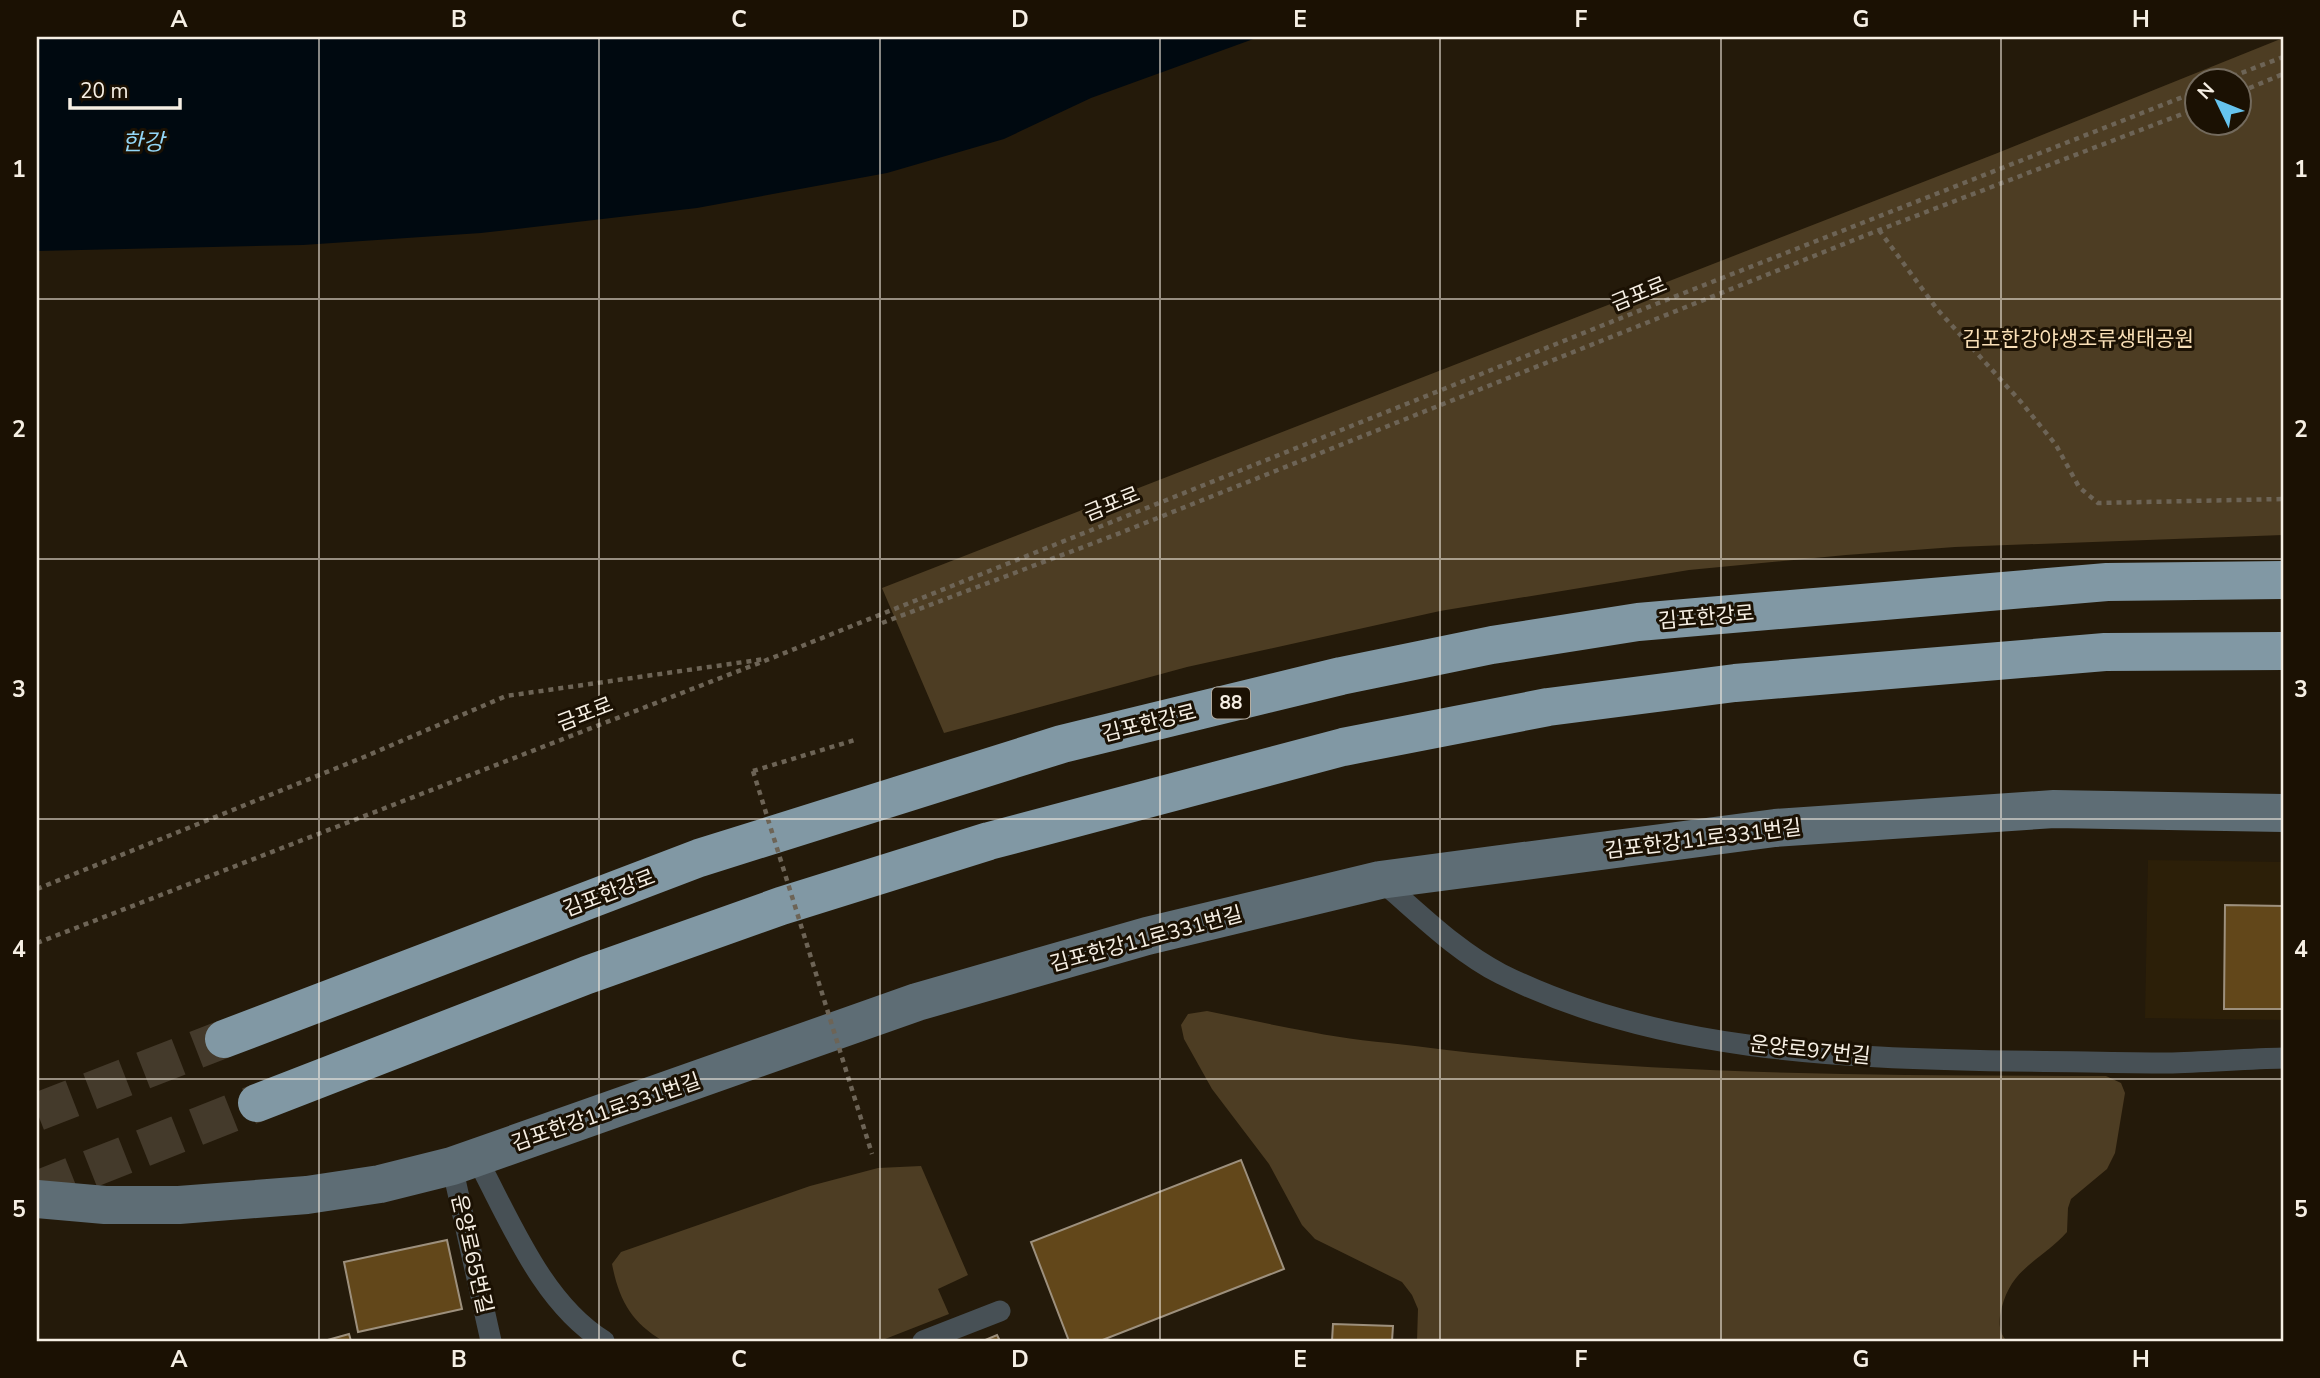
<svg xmlns="http://www.w3.org/2000/svg" width="2320" height="1378" font-family="'Nunito Sans','Noto Sans KR',sans-serif">
<style>
.built{fill:#2c1f08}
.green{fill:#4d3d23;fill-rule:evenodd}
.water{fill:#000910}
.building{fill:#62471a;stroke:#9d907d;stroke-width:2}
.lines{fill:none;stroke-linecap:round;stroke-linejoin:round}
.highway-tunnel{stroke:#443a2b;stroke-width:38;stroke-dasharray:38 19;stroke-linecap:butt}
.path{stroke:#6d6456;stroke-width:4.5;stroke-dasharray:5 5;stroke-linecap:butt}
.lane{stroke:#475055;stroke-width:21}
.secondary{stroke:#5e6d75;stroke-width:38}
.highway{stroke:#8198a4;stroke-width:38}
.path-bridge{stroke:#6d6456;stroke-width:4.5;stroke-dasharray:5 5;stroke-linecap:butt}
.grid{fill:none;stroke:#f6efe4;stroke-width:2;stroke-opacity:0.55}
.labels{text-anchor:middle;dominant-baseline:central;stroke-width:6;stroke-linejoin:round;paint-order:stroke}
.shield{fill:#1b1103;stroke:#b4aca0;stroke-width:2}
.shield-label{font-size:19px;font-weight:bold;fill:#f6efe4}
.street-label{font-size:21px;fill:#f6efe4;stroke:#1b1103}
.park-label{font-size:21px;fill:#f9dfb6;stroke:#1b1103}
.water-label{font-size:23px;font-style:italic;fill:#94d7f7;stroke:#1b1103}
.neatline{fill:none;stroke:#f6efe4;stroke-width:2.5}
.grid-label{font-size:23px;text-anchor:middle;font-weight:bold;fill:#f6efe4}
</style>
<rect width="100%" height="100%" fill="#241a0a"/>
<path class="built" d="M2148 860 2283 862V1020L2145 1018Z"/>
<path class="green" d="M2283 38V535L1955 547 1846 555 1689 570 1440 611 1187 667 944 733 882 588 1995 154ZM2198 80H2240V122H2198Z
M1207 1011C1242 1018 1276 1026 1311 1032 1345 1039 1380 1042 1415 1046 1644 1076 1876 1075 2106 1076L2121 1083 2125 1093 2115 1153 2107 1169 2071 1199 2068 1208 2067 1232C2039 1263 2008 1268 2000 1316 1999 1326 2000 1334 2007 1341H1417L1418 1309 1412 1295 1402 1282 1315 1239 1302 1225 1269 1164 1212 1089 1184 1039 1181 1025 1188 1014Z
M921 1166 968 1275 938 1289 949 1314 880 1341H663C631 1322 619 1300 612 1264L621 1252 810 1186 878 1168Z"/>
<path class="water" d="M37 37H1259L1091 98 1004 139 887 173 697 208 481 233 303 245 37 251Z"/>
<path class="building" d="M2225 905 2283 906V1009H2224Z
M1241 1160 1284 1269 1100 1341H1069L1031 1242Z
M447 1240 462 1309 358 1332 344 1262Z
M1333 1324 1393 1326 1392 1341H1332Z
M349 1334 351 1341H324Z
M997 1335 1000 1341H983Z"/>
<g class="lines">
<path class="highway-tunnel" d="M37 1112 224 1039
M37 1190 257 1103"/>
<path class="path" d="M2223 80 2283 57
M2240 92 2283 74
M1879 230 1937 309 2021 402 2056 445 2079 487 2098 503 2283 499
M882 623 1115 535 1879 230 2198 108
M753 771 858 739
M37 889 364 757 506 696 765 659
M37 943 772 658 1656 304 2198 91"/>
<path class="lane" d="M1380 880C1419 913 1456 951 1501 974 1655 1051 1840 1058 2008 1061 2061 1061 2114 1063 2167 1063 2206 1062 2245 1059 2283 1058
M476 1157C510 1220 542 1303 604 1341
M452 1166 491 1341
M923 1341 1000 1311"/>
<path class="secondary" d="M37 1199 105 1205H179L307 1195 380 1184 452 1166 917 1002 1147 936 1380 880 1775 828 2054 809 2283 813"/>
<path class="highway" d="M224 1039 699 858 1062 744 1341 676 1492 645 1638 622 2107 582 2283 580
M257 1103 587 975 781 906 989 841 1343 747 1548 707 1735 683 2105 652 2283 651"/>
<path class="path-bridge" d="M753 771 872 1154"/>
</g>
<path class="grid" d="M319 37V1341M599 37V1341M880 37V1341M1160 37V1341M1440 37V1341M1721 37V1341M2001 37V1341M37 299H2283M37 559H2283M37 819H2283M37 1079H2283"/>
<g class="labels">
<rect class="shield" x="1212" y="687.5" width="38" height="31" rx="5"/>
<g class="shield-label">
<text x="1231" y="703">88</text>
</g>
<g class="street-label">
<text transform="translate(1639 294) rotate(-22)">금포로</text>
<text transform="translate(1112 504) rotate(-22)">금포로</text>
<text transform="translate(1706 617) rotate(-5)">김포한강로</text>
<text transform="translate(585 714) rotate(-21)">금포로</text>
<text transform="translate(1149 723) rotate(-14)">김포한강로</text>
<text transform="translate(1703 839) rotate(-7)">김포한강11로331번길</text>
<text transform="translate(609 893) rotate(-21)">김포한강로</text>
<text transform="translate(1146 939) rotate(-15)">김포한강11로331번길</text>
<text transform="translate(1810 1050) rotate(6)">운양로97번길</text>
<text transform="translate(606 1112) rotate(-19)">김포한강11로331번길</text>
<text transform="translate(472 1254) rotate(77)">운양로65번길</text>
</g>
<g class="park-label">
<text x="2078" y="339">김포한강야생조류생태공원</text>
</g>
<g class="water-label">
<text x="143" y="142">한강</text>
</g>
</g>
<rect width="2320" height="1378" fill="none" stroke="#1b1103" stroke-width="77"/>
<g transform="translate(2218 102) rotate(313)"><circle r="33" fill="#1b1103" stroke="#736a5d" stroke-width="2"/>
<path d="M0-5L12 26L0 18L-12 26Z" fill="#66c4ef"/>
<text y="-10" font-size="19" font-weight="bold" text-anchor="middle" fill="#f6efe4">N</text>
</g>
<path d="M70 98v10h110v-10" fill="none" stroke="#f6efe4" stroke-width="3.5"/>
<text x="80" y="98" font-size="21" fill="#f6efe4" stroke="#1b1103" stroke-width="5" paint-order="stroke">20 m</text>
<rect x="38" y="38" width="2244" height="1302" class="neatline"/>
<g class="grid-label">
<text x="179" y="27">A</text>
<text x="459" y="27">B</text>
<text x="739" y="27">C</text>
<text x="1020" y="27">D</text>
<text x="1300" y="27">E</text>
<text x="1581" y="27">F</text>
<text x="1861" y="27">G</text>
<text x="2141" y="27">H</text>
<text x="19" y="177">1</text>
<text x="2301" y="177">1</text>
<text x="19" y="437">2</text>
<text x="2301" y="437">2</text>
<text x="19" y="697">3</text>
<text x="2301" y="697">3</text>
<text x="19" y="957">4</text>
<text x="2301" y="957">4</text>
<text x="19" y="1217">5</text>
<text x="2301" y="1217">5</text>
<text x="179" y="1367">A</text>
<text x="459" y="1367">B</text>
<text x="739" y="1367">C</text>
<text x="1020" y="1367">D</text>
<text x="1300" y="1367">E</text>
<text x="1581" y="1367">F</text>
<text x="1861" y="1367">G</text>
<text x="2141" y="1367">H</text>
</g>
</svg>
